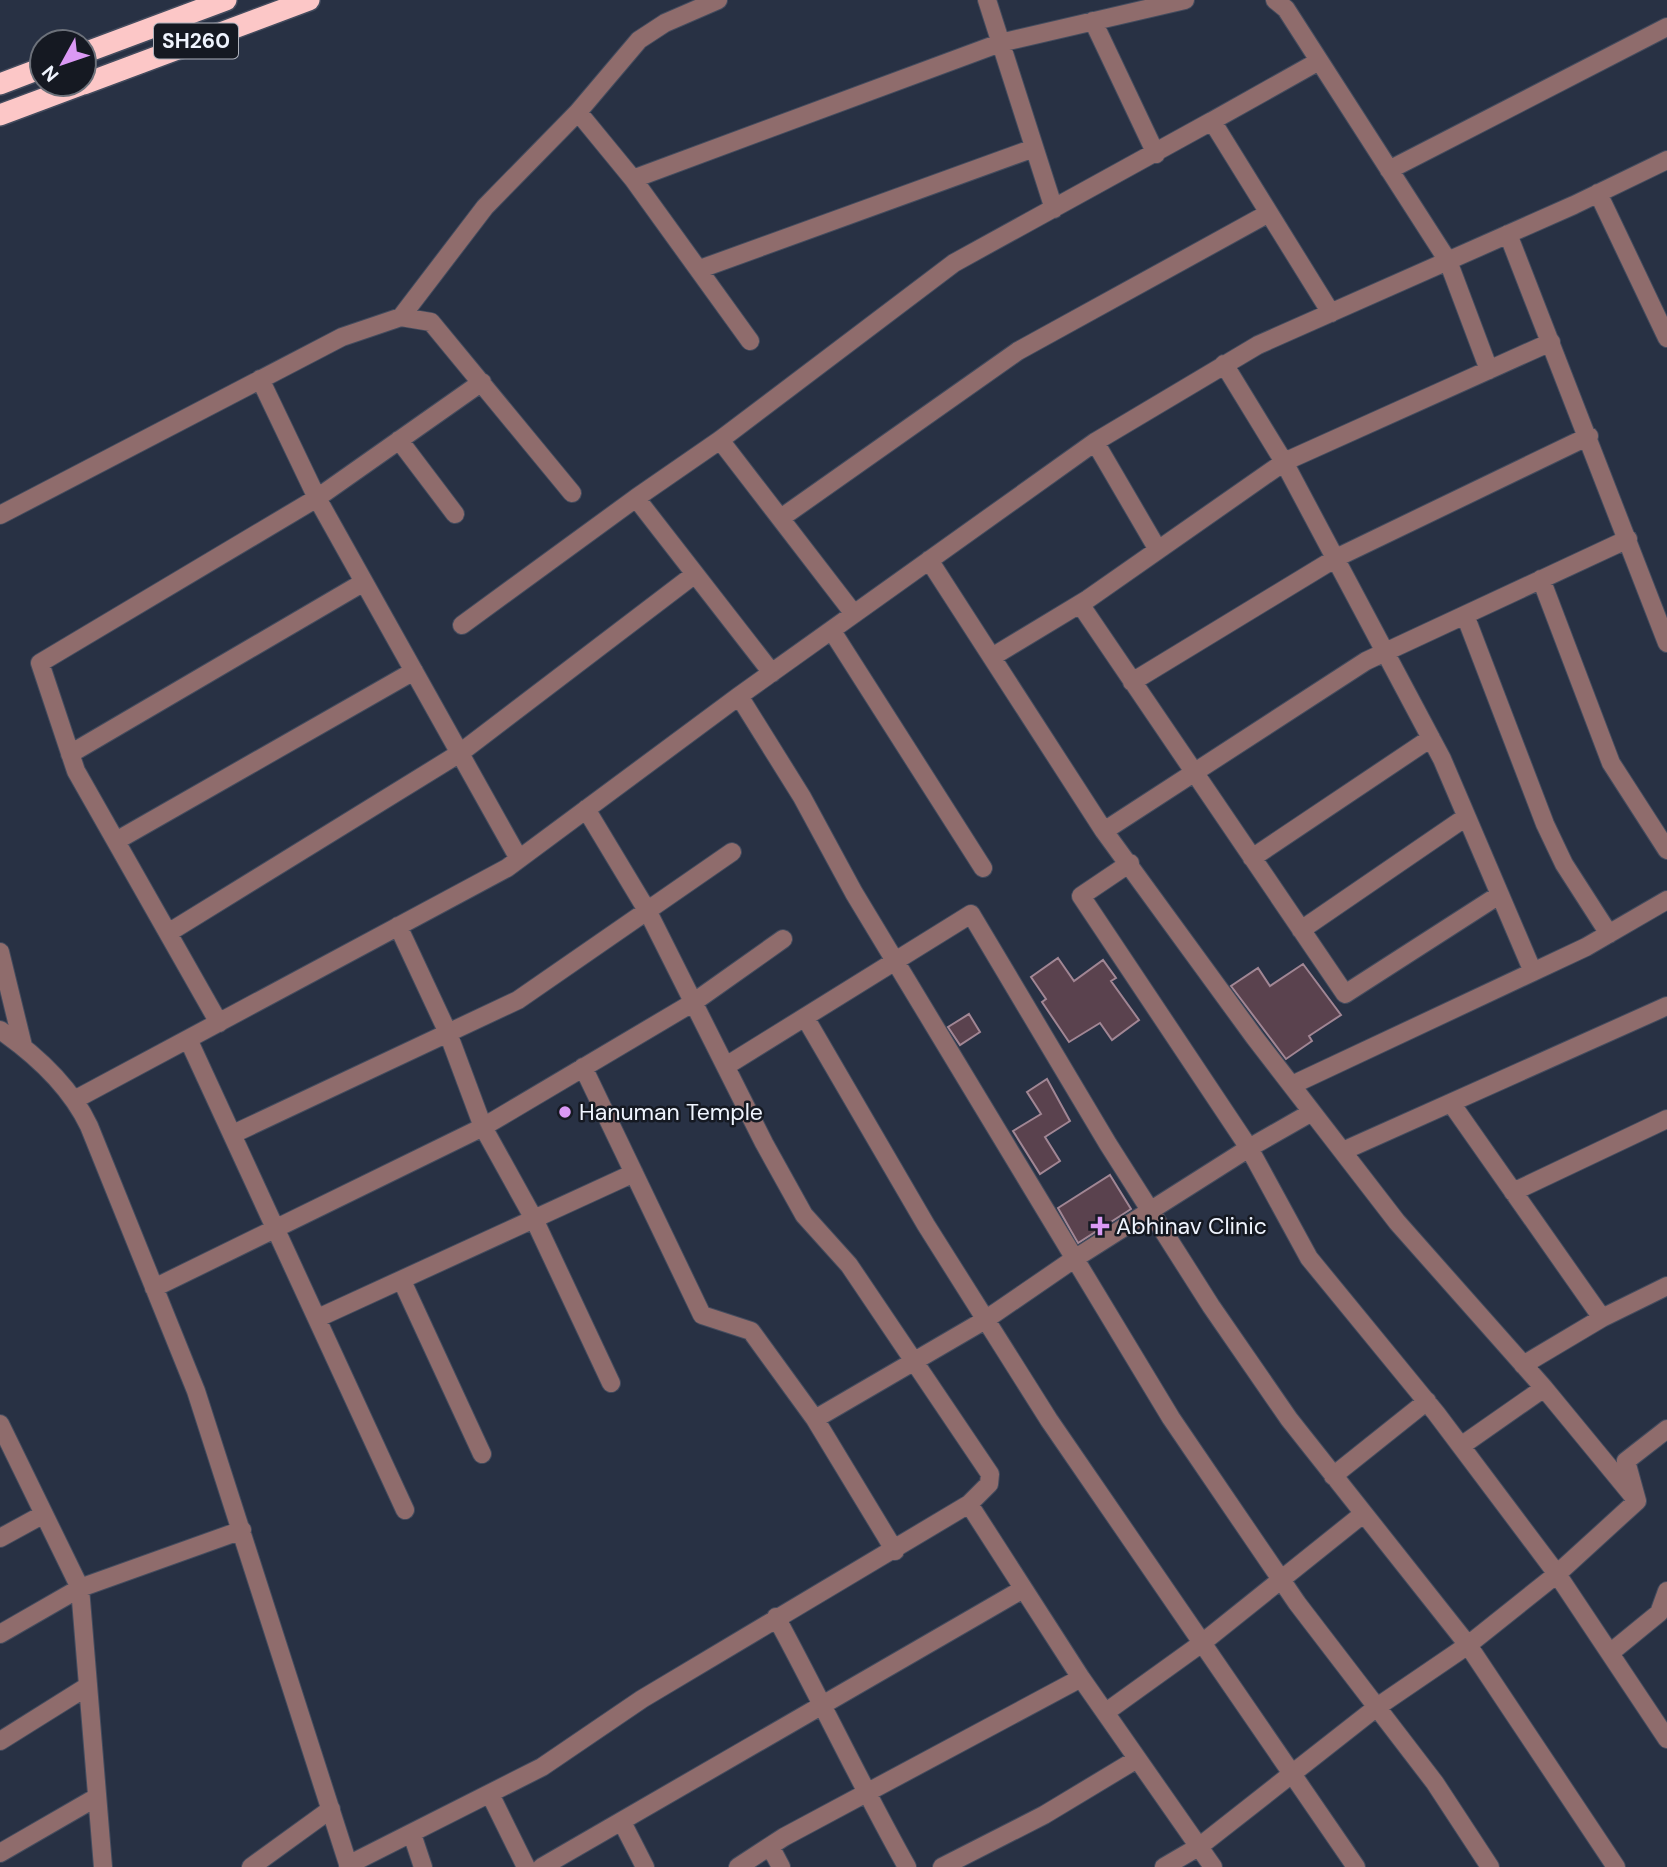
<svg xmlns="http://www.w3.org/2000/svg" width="1667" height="1867" font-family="'DM Sans',sans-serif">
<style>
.building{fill:#5a424e;stroke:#a18694;stroke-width:2}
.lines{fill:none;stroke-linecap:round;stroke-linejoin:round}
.minor-casing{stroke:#444c5e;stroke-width:20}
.highway-casing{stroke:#444c5e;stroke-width:24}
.minor{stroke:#8f6c6c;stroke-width:18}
.highway{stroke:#fcc7c7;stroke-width:21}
.poi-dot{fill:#db99f5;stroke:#151922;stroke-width:2.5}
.labels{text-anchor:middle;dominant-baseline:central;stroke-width:5;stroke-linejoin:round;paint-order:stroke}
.shield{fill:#151922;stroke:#aeb2bc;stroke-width:2}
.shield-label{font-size:21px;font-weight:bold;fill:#eff4fe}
.poi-label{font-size:23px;fill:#eff4fe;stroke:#151922;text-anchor:start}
</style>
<rect width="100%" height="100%" fill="#283144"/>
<path class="building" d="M1058 958 1074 981 1103 960 1116 978 1111 981 1139 1020 1112 1040 1100 1023 1069 1042 1042 1002 1046 999 1031 977Z
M1303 964 1341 1015 1309 1036 1312 1041 1286 1059 1231 986 1258 968 1270 986Z
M969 1014 980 1032 960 1045 948 1027Z
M1047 1079 1070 1121 1045 1137 1060 1161 1040 1174 1013 1131 1041 1114 1027 1092Z
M1110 1175 1131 1209 1078 1243 1058 1208Z"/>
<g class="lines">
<g class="minor-casing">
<path id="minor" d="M987 0 1054 209
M1275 0 1286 9 1448 261 1489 370
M1093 21 1156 154
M578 112 633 179
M1212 121 1319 61
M1389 170 1667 27
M1598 193 1667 338
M1508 234 1667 643
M700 269 1034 148
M401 317 485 207 578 112 639 40 665 23 718 0
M750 341 633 179 1000 43 1185 0
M1224 364 1284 462 1442 759 1533 972
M260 379 317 498 482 382
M399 440 455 514
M720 440 854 614
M1095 442 1158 550
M0 515 342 337 401 317 431 322 572 493
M781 518 1018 351 1269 213
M929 560 1104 831 1255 1038 1397 1222 1544 1388 1637 1501
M1541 579 1611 763 1667 850
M1080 604 1345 994 1499 895
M1465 615 1545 824 1564 864 1609 934
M462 625 636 498
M832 631 983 868
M992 657 1088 599 1284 462 1551 342
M772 673 636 498 720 440 954 263 1212 121 1331 313
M1132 682 1336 558 1589 436
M739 696 802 797 854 893 1171 1418 1297 1603 1435 1783 1490 1867
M70 754 364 582
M586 809 648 912 764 1143 804 1215 849 1265 990 1474 989 1484 969 1504
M1104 831 1366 661 1628 539
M116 841 414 671
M1252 858 1431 738
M1130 863 1081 896 1249 1148 1309 1258 1436 1413 1557 1574 1667 1739
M398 926 448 1033 483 1127 534 1219 611 1383
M1301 930 1466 817
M168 933 460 753 695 574
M0 952 23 1046
M806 1019 926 1225 1049 1420 1356 1867
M219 1023 76 771 40 663 317 498 519 859
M0 1030C36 1055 70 1086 89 1126L196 1391 349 1867
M188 1039 405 1510
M726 1066 971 914 1108 1144 1211 1306 1289 1419 1468 1645 1616 1867
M583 1067 702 1315 751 1331 815 1419 985 1320 1074 1259 1249 1148 1312 1112
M1292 1085 1586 947 1667 900
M76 1099 507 868 739 696 1095 442 1258 345 1574 205 1667 160
M1451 1103 1602 1318 1667 1286
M233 1134 518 1000 732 852
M1343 1151 1667 1006
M1513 1192 1667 1119
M402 1281 482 1454
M154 1288 483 1127 694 1002 783 939
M318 1318 634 1173
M1523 1365 1602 1318
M815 1419 895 1551
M0 1424 80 1588 103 1867
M1461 1446 1544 1388
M1333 1476 1427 1401
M0 1538 44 1514
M776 1617C821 1700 861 1785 907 1867
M0 1634 80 1588 242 1530
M1610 1653 1659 1613 1667 1591
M1106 1712 1202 1643 1363 1514
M0 1741 88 1686
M490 1794 526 1867
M622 1822 645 1867
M412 1834 423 1867
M771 1848 781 1867
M0 1853 97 1797
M348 1865 542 1767 642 1699 969 1504 1081 1678 1213 1867
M251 1867 331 1809
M542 1867 1023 1589
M738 1867 784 1837 1081 1678
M942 1867 1044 1815 1137 1759
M1164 1867 1200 1846 1377 1707 1468 1645 1557 1574 1637 1501 1626 1461 1667 1429"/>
</g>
<g class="highway-casing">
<path id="highway" d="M84 53 226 0
M0 84 42 68
M84 84 309 0
M0 115 83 84"/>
</g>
<use href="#minor" class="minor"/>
<use href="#highway" class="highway"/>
</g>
<g class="poi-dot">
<circle cx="565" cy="1112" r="7"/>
<path d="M1096.5 1215.5h7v7h7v7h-7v7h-7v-7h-7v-7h7z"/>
</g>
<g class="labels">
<rect class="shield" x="154" y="23.5" width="84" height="35" rx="5"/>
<g class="shield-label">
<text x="196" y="41">SH260</text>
</g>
<g class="poi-label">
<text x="579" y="1112">Hanuman Temple</text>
<text x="1116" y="1226">Abhinav Clinic</text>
</g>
</g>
<g transform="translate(63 63) rotate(230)"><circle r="33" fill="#151922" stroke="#6c717a" stroke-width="2"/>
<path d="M0-5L12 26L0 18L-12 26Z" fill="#db99f5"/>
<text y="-10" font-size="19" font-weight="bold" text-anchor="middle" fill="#eff4fe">N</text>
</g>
</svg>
